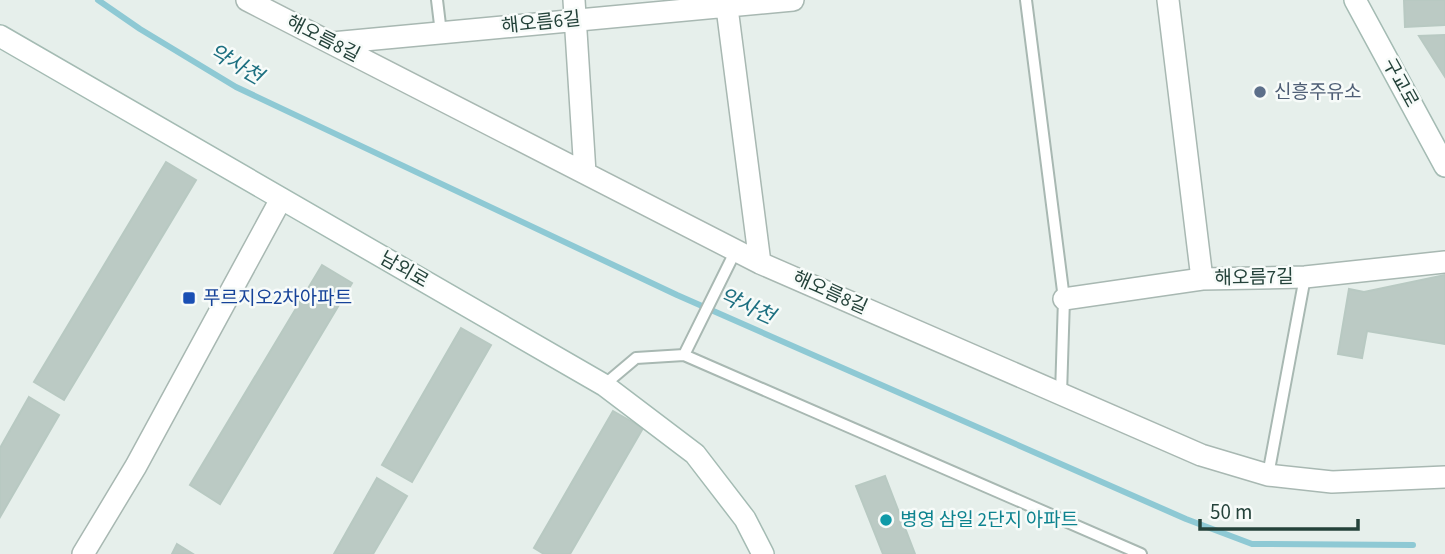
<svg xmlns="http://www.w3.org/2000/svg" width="1445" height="554" font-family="'Source Sans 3','Noto Sans KR',sans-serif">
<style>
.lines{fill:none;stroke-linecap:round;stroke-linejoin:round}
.stream{stroke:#8ec9d4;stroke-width:6}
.building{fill:#bbcac4;stroke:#b8c9c2;stroke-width:2}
.lane-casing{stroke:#a8b8b2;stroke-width:14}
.street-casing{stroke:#a8b8b2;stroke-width:24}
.secondary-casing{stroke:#a4bbb3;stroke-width:24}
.lane{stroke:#fff;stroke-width:10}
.street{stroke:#fff;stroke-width:21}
.secondary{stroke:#fff;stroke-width:21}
.service-dot{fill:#5c6f8a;stroke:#f7fbf9;stroke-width:2.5}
.transit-dot{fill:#1a4fb4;stroke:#f7fbf9;stroke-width:2.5}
.culture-dot{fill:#0f9aa8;stroke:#f7fbf9;stroke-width:2.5}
.labels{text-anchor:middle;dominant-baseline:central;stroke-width:5;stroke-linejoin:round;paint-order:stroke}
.street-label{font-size:19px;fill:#24423a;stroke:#f7fbf9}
.service-label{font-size:19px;fill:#4e5e75;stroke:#f7fbf9;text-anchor:start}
.transit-label{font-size:19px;fill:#164399;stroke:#f7fbf9;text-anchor:start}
.culture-label{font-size:19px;fill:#0d838f;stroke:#f7fbf9;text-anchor:start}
.water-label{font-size:21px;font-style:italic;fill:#1c6f80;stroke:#f7fbf9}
</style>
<rect width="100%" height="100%" fill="#e6efeb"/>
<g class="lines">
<path class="stream" d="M98 0 140 29 236 87 677 295 1186 519 1252 544 1413 545"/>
</g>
<path class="building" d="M1404 0H1445V25L1405 27Z
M1445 35V77L1419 36Z
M166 162 196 180 64 400 34 382Z
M322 265 352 283 220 504 190 485Z
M1445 275V344L1367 331 1362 358 1338 354 1349 289 1364 292Z
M461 328 491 345 412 482 382 465Z
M29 397 59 415 0 517V448Z
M613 411 643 428 570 554H544L534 548Z
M885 476 915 554H883L856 486Z
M377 478 407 496 373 554H334Z
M177 544 193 554H172Z"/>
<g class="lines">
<g class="lane-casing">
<path id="lane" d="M437 0 441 33
M1026 0 1064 299 1061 394
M684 355 736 250
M604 385 636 358 684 355 1141 554
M1268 475 1305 277"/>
</g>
<g class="street-casing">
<path id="street" d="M247 0 760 263 1201 455 1268 475 1332 482 1445 477
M574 0 585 173
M726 0 760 263
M1168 0 1202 279
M332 43 793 0
M1064 299 1202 279 1305 277 1445 262
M83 554 136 466 281 199"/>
</g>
<g class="secondary-casing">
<path id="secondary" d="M1355 0 1445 166
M0 36 604 385 695 454 745 519 763 554"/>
</g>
<use href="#lane" class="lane"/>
<use href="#street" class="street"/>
<use href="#secondary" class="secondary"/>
</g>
<circle class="service-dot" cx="1260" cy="92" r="7"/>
<rect class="transit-dot" x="182" y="291" width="14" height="14" rx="3.5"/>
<circle class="culture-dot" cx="886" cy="520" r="7"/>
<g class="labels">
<g class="street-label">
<text transform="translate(541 23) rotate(-6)">해오름6길</text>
<text transform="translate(323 39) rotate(27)">해오름8길</text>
<text transform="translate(1400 83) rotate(61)">구교로</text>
<text transform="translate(404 270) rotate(30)">남외로</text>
<text transform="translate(1254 278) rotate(-1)">해오름7길</text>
<text transform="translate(830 293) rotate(24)">해오름8길</text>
</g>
<g class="service-label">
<text x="1274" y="92">신흥주유소</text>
</g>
<g class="transit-label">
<text x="203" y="298">푸르지오2차아파트</text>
</g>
<g class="culture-label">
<text x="900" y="520">병영 삼일 2단지 아파트</text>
</g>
<g class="water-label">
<text transform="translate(236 64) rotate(30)">약사천</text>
<text transform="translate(747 306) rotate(24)">약사천</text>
</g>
</g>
<path d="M1200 519v10h158v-10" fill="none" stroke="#24423a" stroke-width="3.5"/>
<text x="1210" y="519" font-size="21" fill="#24423a" stroke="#f7fbf9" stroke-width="5" paint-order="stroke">50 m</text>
</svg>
